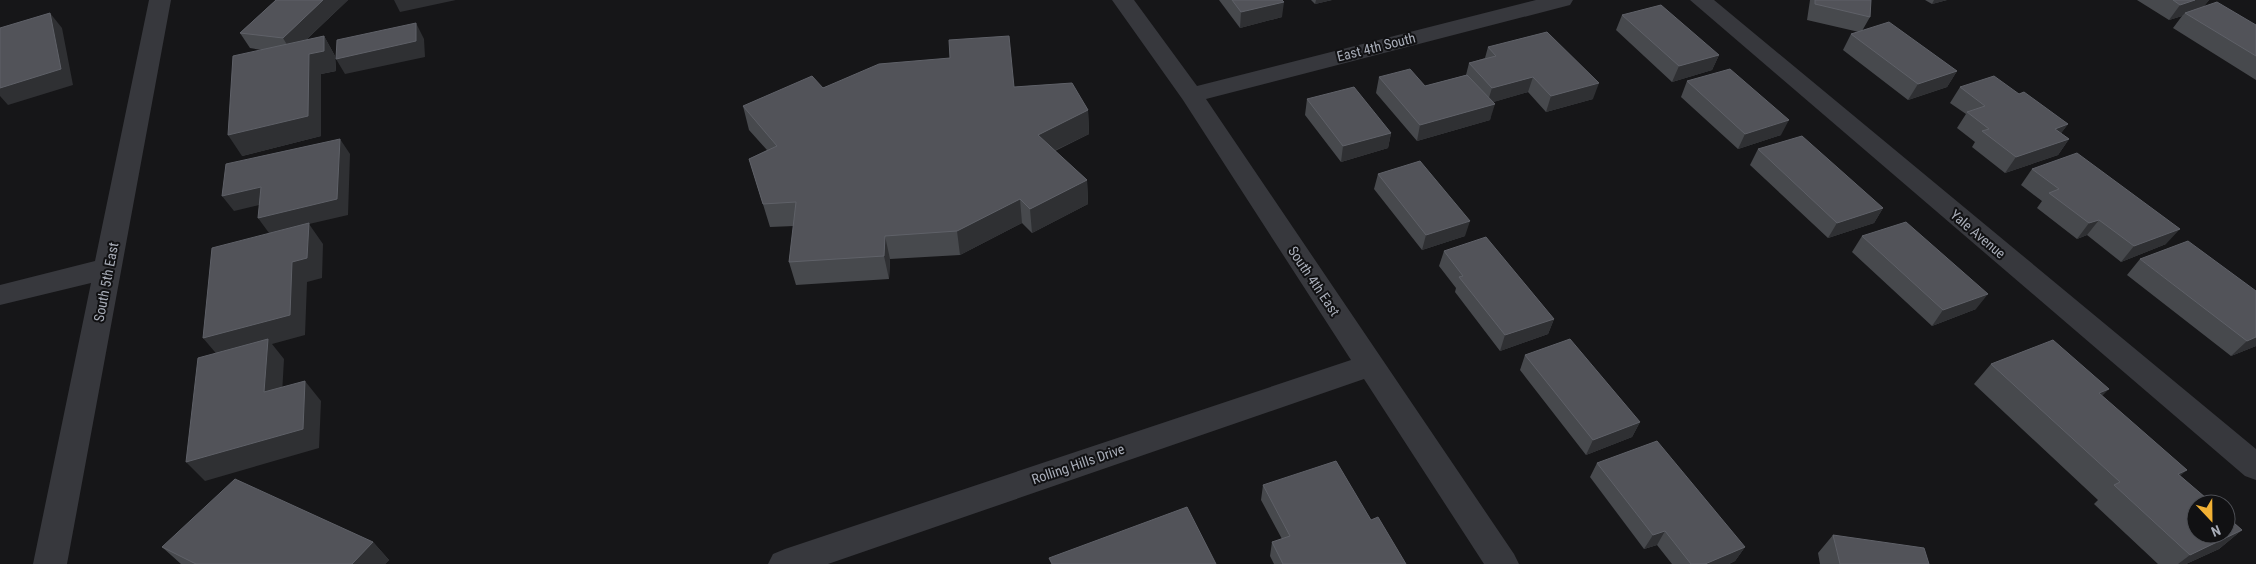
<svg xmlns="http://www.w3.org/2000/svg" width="2256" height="564" font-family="'Roboto Condensed',sans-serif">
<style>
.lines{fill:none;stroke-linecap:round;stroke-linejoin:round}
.street{fill:#37383d;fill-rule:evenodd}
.wall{fill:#47494d}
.shaded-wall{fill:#2f3033}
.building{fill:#525359;stroke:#5f6168}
.labels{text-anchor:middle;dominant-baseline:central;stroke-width:4;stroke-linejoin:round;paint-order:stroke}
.street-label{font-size:14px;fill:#a8adb8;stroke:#111113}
</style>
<rect width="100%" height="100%" fill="#161618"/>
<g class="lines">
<path class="street" d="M149 0H171L67 564H33L91 283 0 305V285L95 261Z
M1112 0H1134L1197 86 1536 0H1573L1570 5 1206 99 1514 554 1519 564H1484L1364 379 828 564H768L773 554 785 549 1351 360 1183 100Z
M1690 0H1714L2256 449V480L2245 476Z"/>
</g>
<path class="wall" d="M276 0H348L306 40 324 36 335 56 336 71 321 74V136L242 156 262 50 250 48 240 33Z
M1219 0H1282V17L1240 28Z
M1311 0H1332L1315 4Z
M1810 0H1871L1870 17 1862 31 1957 71 1947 87 1908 100 1843 50 1851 34 1859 32 1807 20Z
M1925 0H1947L1932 4Z
M2137 0H2209L2204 6 2256 25V80L2173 28 2182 16 2169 20Z
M1622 15 1719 55 1712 70 1672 82 1616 30Z
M1488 47 1593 99 1546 112 1528 92 1493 102 1490 120 1417 141 1376 93 1379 77 1425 86 1466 75 1469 63 1485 58Z
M950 58 1014 87 1088 110 1089 134 1055 151 1087 180 1088 204 1032 233 1022 223 960 255 890 259 889 279 796 285 789 262 794 226 770 227 749 159 767 150 749 130 743 106Z
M1687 81 1781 135 1738 149 1681 97Z
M1960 87 2019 94 2068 124 2061 133 2069 139 2058 155 2005 173 1972 147 1975 142 1957 128 1966 114 1950 103Z
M1307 99 1391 133 1388 148 1341 162 1305 115Z
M1758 149 1883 208 1874 223 1828 238 1750 165Z
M2032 169 2166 244 2121 262 2087 235 2077 239 2037 208 2042 201 2021 185Z
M1378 174 1465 236 1422 250 1374 189Z
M1862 236 1976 309 1932 326 1852 252Z
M1444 251 1554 319 1548 334 1500 351 1455 292 1456 288 1439 266Z
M2140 259 2256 346 2231 356 2127 275Z
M1525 355 1640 422 1632 437 1586 455 1520 370Z
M1991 364 2102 396 2180 476 2242 530 2219 549 2186 564H2158L2094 504 2098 500 1974 384Z
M1597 463 1745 547 1735 561 1729 564H1672L1657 545 1644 549 1590 477Z
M1263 485 1371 520 1406 564H1274L1270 556 1272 542 1282 539 1261 500Z
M1833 535 1929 564H1820L1818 553Z
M373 542 389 560 385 564H181L162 547Z"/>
<path class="shaded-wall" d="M323 0H348L292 53 283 38Z
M394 0H456L400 12Z
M1316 0H1332L1315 4Z
M1934 0H1947L1932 4Z
M2195 0H2209L2202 9 2185 13 2182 16 2169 20 2180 5Z
M1284 2 1282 17 1240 28 1241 12Z
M50 13 62 28 73 85 8 105 0 96V88Z
M416 23 424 39 425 57 345 74 336 59Z
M324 36 335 56 336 71 321 74V136L242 156 228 135Z
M1719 55 1712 70 1672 82 1679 66Z
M1957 71 1947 87 1908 100 1918 84Z
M1533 77 1528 92 1487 104 1492 88Z
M1599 83 1593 99 1546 112 1551 96Z
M1495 104 1490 120 1417 141 1420 125Z
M1088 110 1089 134 1039 158 1038 135Z
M1789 120 1781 135 1738 149 1745 134Z
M2068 124 2056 140 2055 129Z
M1391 133 1388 148 1341 162 1343 146Z
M340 139 350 154 348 215 309 224 323 244 322 278 307 282 305 335 272 344 284 359 281 412 220 358 203 338 269 233 258 218Z
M2069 139 2058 155 2005 173 2016 157Z
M1087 180 1088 204 1032 233 1030 209Z
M261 187 272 202 234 211 222 196Z
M1020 199 1022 223 960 255 957 231Z
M1883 208 1874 223 1828 238 1837 223Z
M2099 220 2087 235 2077 239 2089 223Z
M1470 221 1465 236 1422 250 1426 235Z
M2180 229 2166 244 2121 262 2134 246Z
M885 236 890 259 889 279 884 256Z
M1988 294 1976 309 1932 326 1943 310Z
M1554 319 1548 334 1500 351 1505 335Z
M2256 337V346L2231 356 2247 341Z
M305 381 321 401 319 448 205 481 186 462Z
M2109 389 2090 408 2099 393Z
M1640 422 1632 437 1586 455 1593 440Z
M2187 470 2165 489 2178 474Z
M2242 530 2219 549 2186 564H2178L2190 555Z
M1665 531 1657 545 1644 549 1653 535Z
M373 542 389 560 385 564H352Z
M1745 547 1735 561 1729 564H1705Z"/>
<path class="building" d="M276 0H323L283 38 240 33Z
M1232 0H1282L1284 2 1241 12Z
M1815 0H1871L1870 17 1815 4Z
M2173 0H2195L2180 5Z
M2217 2 2256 25V56L2185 13Z
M1661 5 1719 55 1679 66 1622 15Z
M50 13 61 69 0 88V28Z
M1889 22 1957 71 1918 84 1851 34Z
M416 23V41L336 59 337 40Z
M1547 32 1599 83 1551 96 1533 77 1492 88 1469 63 1496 56 1488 47Z
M324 36V51L309 54 308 116 228 135 233 56Z
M1009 36 1014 87 1072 83 1088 110 1038 135 1087 180 1030 209 1020 199 957 231 885 236 884 256 789 262 796 202 763 204 749 159 777 146 743 106 812 76 823 88 879 64 950 58 949 40Z
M1410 69 1425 86 1467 75 1495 104 1420 125 1379 77Z
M1730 69 1789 120 1745 134 1687 81Z
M1994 76 2019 94 2024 92 2068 124 2055 129 2069 139 2016 157 1982 131 1989 129 1967 112 1985 106 1960 87Z
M1354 87 1391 133 1343 146 1307 99Z
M1802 136 1883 208 1837 223 1758 149Z
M340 139 337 199 258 218 261 187 222 196 226 164Z
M2077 153 2180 229 2134 246 2099 220 2089 223 2049 193 2059 189 2032 169Z
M1420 161 1470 221 1426 235 1378 174Z
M1906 222 1988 294 1943 310 1862 236Z
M309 223 307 258 292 262 290 315 203 338 212 248Z
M1486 237 1554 319 1505 335 1459 277 1463 276 1444 251Z
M2188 241 2256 291V337L2247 341 2140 259Z
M268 339 264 392 305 381 303 429 186 462 198 358Z
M1570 339 1640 422 1593 440 1525 355Z
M2053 340 2109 389 2099 393 2187 470 2178 474 2213 504H2196V534H2226V516L2242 530 2190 555 2114 485 2120 482 1991 364Z
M1657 441 1745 547 1705 564H1691L1665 531 1653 535 1597 463Z
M1336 461 1371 520 1378 517 1406 564H1283L1272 542 1290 536 1263 485Z
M235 479 373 542 352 564H196L162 547Z
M1187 507 1216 564H1052L1049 558Z
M1833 535 1924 548 1929 564H1840Z"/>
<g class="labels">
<g class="street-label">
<text transform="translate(1376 47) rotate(-14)">East 4th South</text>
<text transform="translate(1978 234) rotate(40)">Yale Avenue</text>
<text transform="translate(1314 281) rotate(56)">South 4th East</text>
<text transform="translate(106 282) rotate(-79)">South 5th East</text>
<text transform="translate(1078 464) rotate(-19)">Rolling Hills Drive</text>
</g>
</g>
<g transform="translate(2211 519) rotate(158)"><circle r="24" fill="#111113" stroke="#4d4f55"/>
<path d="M0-4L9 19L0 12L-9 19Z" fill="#f2b134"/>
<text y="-8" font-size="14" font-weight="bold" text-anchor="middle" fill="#a8adb8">N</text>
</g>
</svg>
